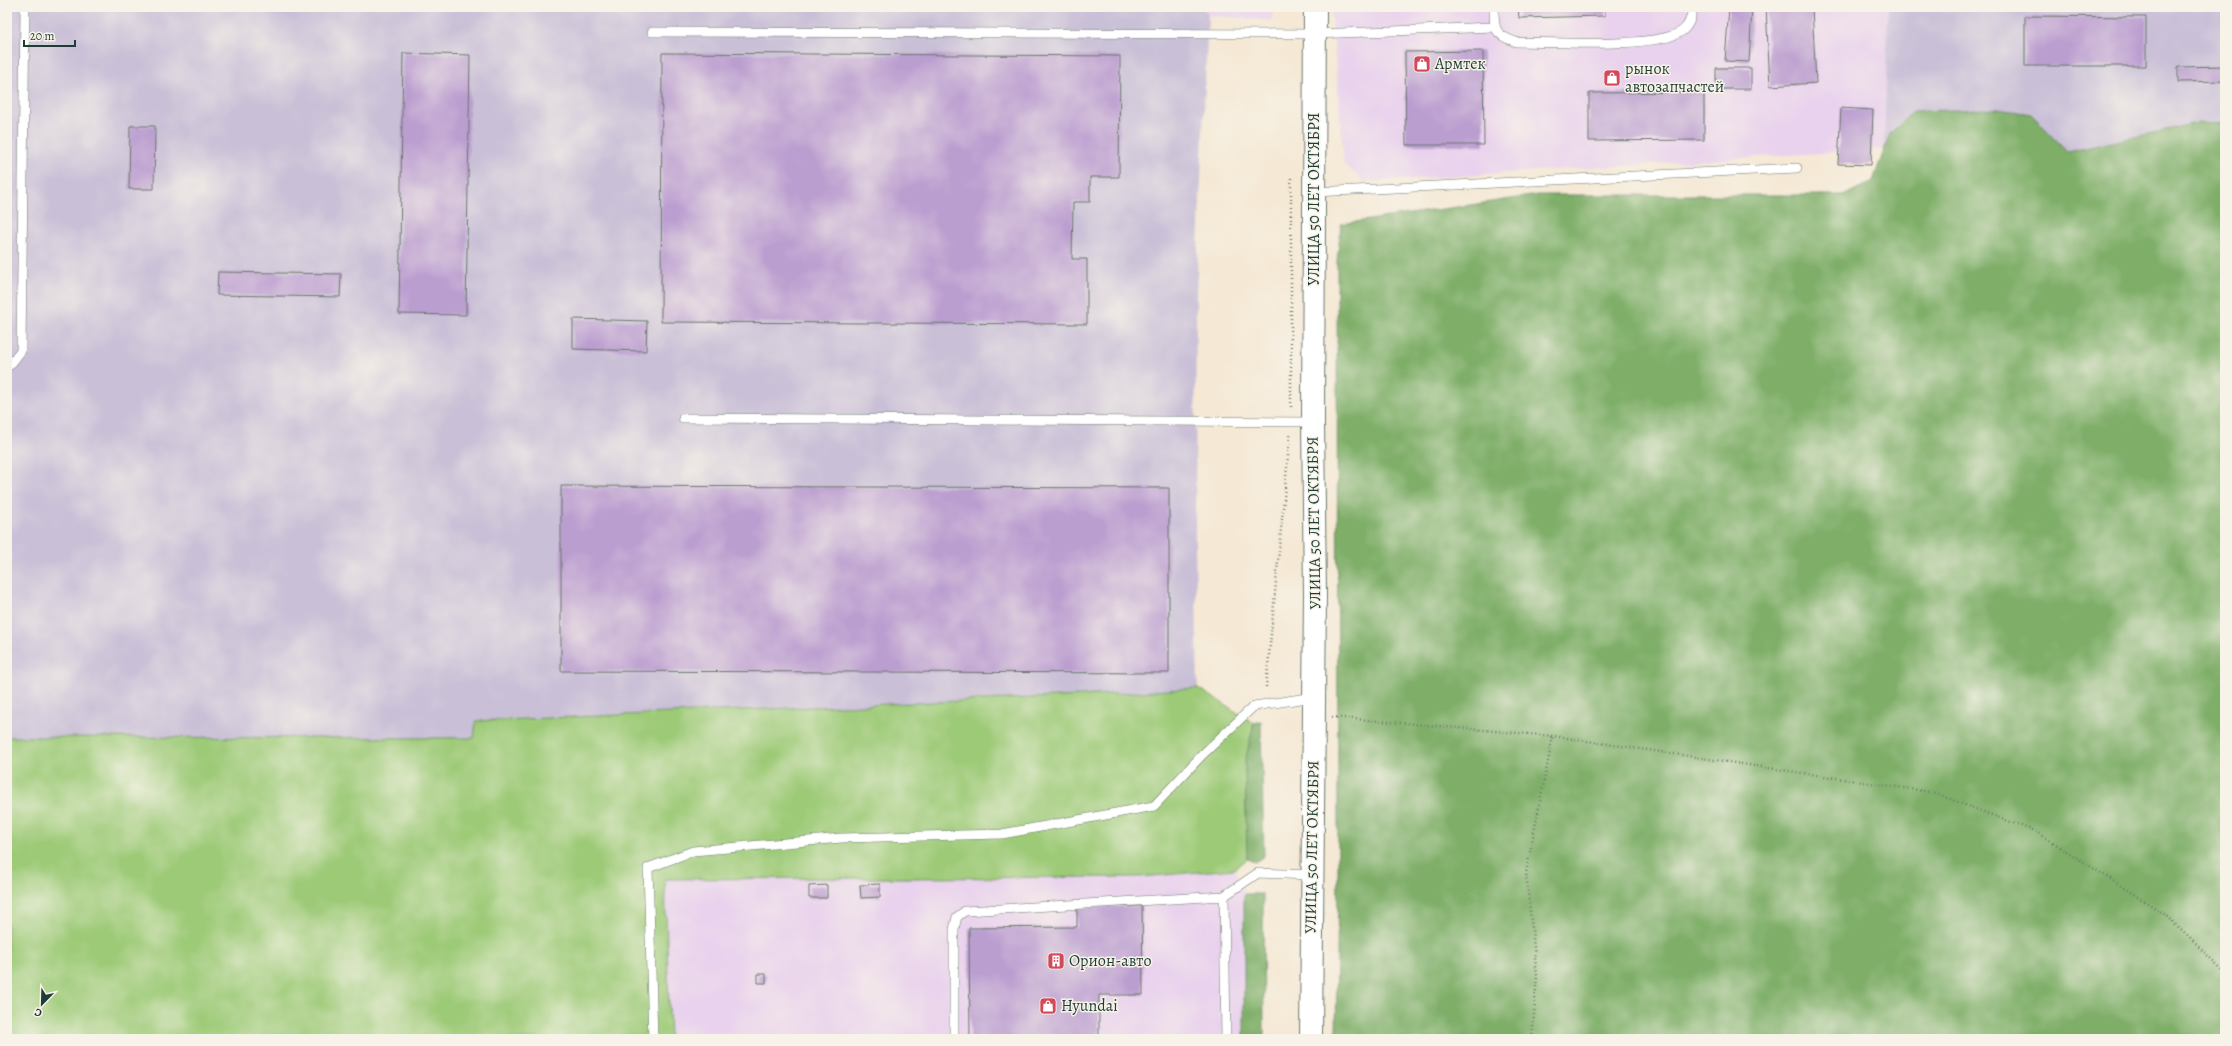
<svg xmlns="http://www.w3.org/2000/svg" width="2232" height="1046" font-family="Alegreya,serif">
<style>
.built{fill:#e9d2ed}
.industrial{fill:#c9bfd7}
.green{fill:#9dca77;stroke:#5e8456}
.forest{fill:#7eae68;stroke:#4e764e}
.building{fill:#bb9ed0}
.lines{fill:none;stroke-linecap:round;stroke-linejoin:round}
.service-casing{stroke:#6a796c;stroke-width:10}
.primary-casing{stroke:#6a796c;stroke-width:24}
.path{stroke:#6a796c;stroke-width:2.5;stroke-dasharray:1 3;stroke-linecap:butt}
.service{stroke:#fff;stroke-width:9}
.primary{stroke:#fff;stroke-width:22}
.labels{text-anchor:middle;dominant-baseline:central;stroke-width:3;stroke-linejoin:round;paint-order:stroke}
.poi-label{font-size:16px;fill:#1f3d34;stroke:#f7f3e8;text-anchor:start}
.street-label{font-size:16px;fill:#1f3d34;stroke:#f7f3e8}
</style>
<rect width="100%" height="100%" fill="#f7f3e8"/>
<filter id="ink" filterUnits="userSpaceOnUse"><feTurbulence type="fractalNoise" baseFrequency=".025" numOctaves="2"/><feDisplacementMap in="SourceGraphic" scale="8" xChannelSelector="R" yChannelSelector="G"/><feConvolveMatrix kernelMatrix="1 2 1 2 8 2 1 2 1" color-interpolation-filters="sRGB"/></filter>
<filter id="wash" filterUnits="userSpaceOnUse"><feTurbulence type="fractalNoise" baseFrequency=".012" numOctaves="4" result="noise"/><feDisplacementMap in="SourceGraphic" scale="16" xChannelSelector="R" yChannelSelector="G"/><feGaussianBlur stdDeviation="0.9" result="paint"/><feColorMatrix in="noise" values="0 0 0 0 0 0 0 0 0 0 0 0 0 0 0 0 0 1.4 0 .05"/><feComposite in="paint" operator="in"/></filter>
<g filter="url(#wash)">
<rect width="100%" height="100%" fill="#f5e8d4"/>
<path class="built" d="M1203 7H1273L1272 21 1208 15Z
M1331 7H1888L1884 149 1364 182 1344 164Z
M1235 869 1244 894V1039H670L664 879 1140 877Z"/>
<path class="industrial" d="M7 7H1203L1208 15 1196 296 1195 545 1198 688 1082 696 476 721 474 738 7 737Z
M1888 7H2225V274L1878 209 1884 149Z"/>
<path class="green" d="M1198 688 1254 723 1245 762 1247 859 1235 869 1140 877 665 879 670 1039H7V737L474 738 476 721 1082 696Z"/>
<path class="forest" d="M1998 109 2031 114 2068 152 2197 123 2225 124V1039H1336L1338 872 1337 261 1341 224 1538 195H1845L1873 181 1890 134 1913 111Z
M1261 721 1264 856 1255 862 1247 859 1245 762 1254 723Z
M1244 894H1263L1264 1039H1244Z"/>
<g id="blocks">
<path class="building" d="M1518 7H1605V16L1519 18Z
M1729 7H1752L1749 62 1725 61Z
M1766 7H1812L1816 83 1770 86Z
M2025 16 2146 17V66H2025Z
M1483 51 1484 145H1406L1405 52Z
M403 53 470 55 466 315 399 314Z
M662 53 1120 56 1119 177H1090V202H1073L1072 259H1087V324L661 322Z
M2225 66V81L2178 82V67Z
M1716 68H1751V89H1716Z
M1704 92V140L1589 141V93Z
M1841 108 1873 110 1871 165 1838 164Z
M130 126H155L154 189H129Z
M218 272 341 274 340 297 217 295Z
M573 319 647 321 646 351 573 349Z
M561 486 1169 488V673L561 671Z
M880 884V897L861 898 860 885Z
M827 885V898H809V886Z
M1142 906 1143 995H1099V1039H970L969 928 1077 927V907Z
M758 974H766V983H758Z"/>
</g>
</g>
<g filter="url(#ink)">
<use href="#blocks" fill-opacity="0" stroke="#6a796c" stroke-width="1"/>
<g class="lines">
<g class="service-casing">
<path id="service" d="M1494 7C1494 29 1494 35 1516 42 1551 42 1657 49 1682 31 1689 26 1692 15 1693 7
M652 32 1315 34 1494 27
M1315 192 1797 168
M7 364 10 365 21 351 25 7
M683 418 1313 422
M1224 896 1226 1039
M653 1039 648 868 693 851 842 838 1002 834 1154 806 1202 755 1254 706 1314 697
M954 1039V929L957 917 965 911 1224 896 1258 873 1311 875"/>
</g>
<g class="primary-casing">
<path id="primary" d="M1311 1039 1315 594 1313 422 1315 7"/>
</g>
<path class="path" d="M1291 178V410
M1266 687 1290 435
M1332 717 1553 736 1931 792 2037 832 2163 913 2225 972
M1532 1039 1537 976 1526 873 1553 736"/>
<use href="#service" class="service"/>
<use href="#primary" class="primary"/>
</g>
</g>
<defs>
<g id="shop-square" transform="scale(0.9)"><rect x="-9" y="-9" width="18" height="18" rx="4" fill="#d1495b" stroke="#f7f3e8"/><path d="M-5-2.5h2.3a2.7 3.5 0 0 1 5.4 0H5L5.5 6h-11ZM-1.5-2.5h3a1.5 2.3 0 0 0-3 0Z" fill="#fff"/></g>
<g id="building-square" transform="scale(0.9)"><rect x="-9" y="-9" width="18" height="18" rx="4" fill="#d1495b" stroke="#f7f3e8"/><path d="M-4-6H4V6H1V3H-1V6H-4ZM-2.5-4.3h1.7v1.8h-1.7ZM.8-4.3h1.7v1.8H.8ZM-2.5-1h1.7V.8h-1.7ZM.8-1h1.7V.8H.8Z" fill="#fff"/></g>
</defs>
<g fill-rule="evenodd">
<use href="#shop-square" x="1422" y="64"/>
<use href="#shop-square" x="1612" y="78"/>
<use href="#building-square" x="1056" y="961"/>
<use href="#shop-square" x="1048" y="1006"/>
</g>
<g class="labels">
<g class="poi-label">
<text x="1435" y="64">Армтек</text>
<text x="1625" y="69">рынок<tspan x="1625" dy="18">автозапчастей</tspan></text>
<text x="1069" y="961">Орион-авто</text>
<text x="1061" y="1006">Hyundai</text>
</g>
<g class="street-label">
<text transform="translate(1314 199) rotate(-90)">УЛИЦА 50 ЛЕТ ОКТЯБРЯ</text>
<text transform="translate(1314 523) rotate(-91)">УЛИЦА 50 ЛЕТ ОКТЯБРЯ</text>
<text transform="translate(1312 847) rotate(-89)">УЛИЦА 50 ЛЕТ ОКТЯБРЯ</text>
</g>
</g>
<rect width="2232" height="1046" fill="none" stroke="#f7f3e8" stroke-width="24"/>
<g transform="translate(42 1004) rotate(203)" stroke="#f7f3e8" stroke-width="3" paint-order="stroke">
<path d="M0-3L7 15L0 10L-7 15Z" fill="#1f3d34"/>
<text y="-6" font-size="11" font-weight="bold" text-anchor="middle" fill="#1f3d34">С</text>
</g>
<path d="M24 40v6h51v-6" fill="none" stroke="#1f3d34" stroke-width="2"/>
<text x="30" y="40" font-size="12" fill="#1f3d34" stroke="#f7f3e8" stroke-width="3" paint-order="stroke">20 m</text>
</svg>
